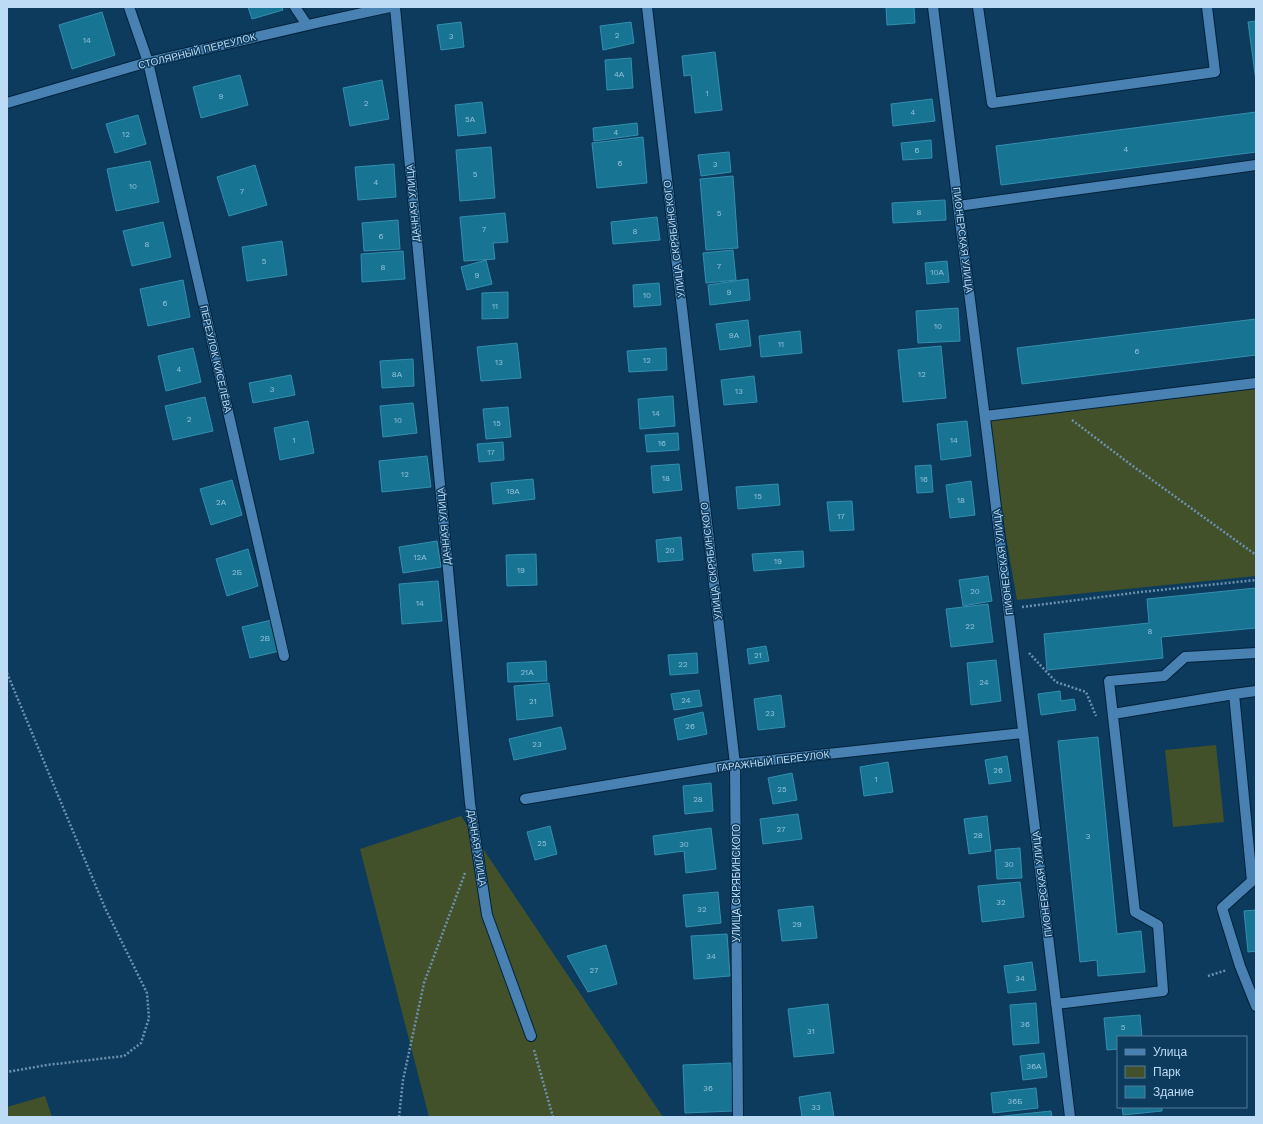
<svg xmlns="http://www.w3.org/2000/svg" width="1263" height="1124" font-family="'Work Sans',sans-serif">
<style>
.green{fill:#425129}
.building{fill:#177593;stroke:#348eae}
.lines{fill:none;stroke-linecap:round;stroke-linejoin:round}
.minor-casing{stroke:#022139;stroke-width:12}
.path{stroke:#6d92b0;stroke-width:2.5;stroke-dasharray:2 2;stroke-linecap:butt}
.minor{stroke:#4881b2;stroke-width:10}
.labels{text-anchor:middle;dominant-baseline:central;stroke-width:3;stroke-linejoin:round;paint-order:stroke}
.number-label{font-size:8px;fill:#94c2dd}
.street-label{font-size:10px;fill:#bedbf6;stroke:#0d3b5d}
</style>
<rect width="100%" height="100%" fill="#0d3b5d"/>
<path class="green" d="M1256 383V576L1017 600 985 416Z
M1216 745 1224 822 1173 827 1165 750Z
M461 816 663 1117H429L360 849Z
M45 1096 52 1117H7V1107Z"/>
<path class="building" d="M248 7H282L283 10 252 19Z
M886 7H914L915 23 887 25Z
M102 12 115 55 72 69 59 25Z
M1256 21V81L1248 22Z
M461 22 464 47 441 50 437 25Z
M631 22 634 43 603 50 600 26Z
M715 52 722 110 695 113 691 75 684 76 682 56Z
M631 58 633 88 607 90 605 60Z
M240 75 248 105 201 118 193 87Z
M382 80 389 119 350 126 343 88Z
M932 99 935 121 893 126 891 104Z
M482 102 486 133 458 136 455 105Z
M1256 112V152L1001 185 996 146Z
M138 115 146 144 115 153 106 124Z
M637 123 638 135 594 141 593 128Z
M643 137 647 183 597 188 592 143Z
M931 140 932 158 903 160 901 143Z
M491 147 495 198 460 201 456 150Z
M729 152 731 172 701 176 698 155Z
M150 161 159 202 116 211 107 169Z
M394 164 396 197 358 200 355 167Z
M255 165 267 205 229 216 217 177Z
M733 176 738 248 706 250 700 179Z
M945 200 946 220 893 223 892 203Z
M505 213 508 242 493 243 495 259 464 261 460 217Z
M657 217 660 240 613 244 611 222Z
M398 220 400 249 364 251 362 223Z
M163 222 171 257 132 266 123 231Z
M282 241 287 275 247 281 242 247Z
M733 250 736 280 706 283 703 253Z
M403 251 405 279 362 282 361 254Z
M486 260 492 284 467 290 461 267Z
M947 261 949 282 927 284 925 263Z
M748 279 750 300 710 305 708 285Z
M183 280 190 317 148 326 140 289Z
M659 283 661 305 634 307 633 285Z
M508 292V318L482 319V293Z
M958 308 960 341 918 343 916 311Z
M1256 319V355L1022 384 1017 348Z
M748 320 751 346 720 350 716 324Z
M800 331 802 353 761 357 759 336Z
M517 343 521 378 481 381 477 347Z
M941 346 946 398 903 402 898 350Z
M193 348 201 382 166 391 158 356Z
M666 348 667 370 629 372 627 351Z
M413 359 414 386 382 388 380 361Z
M291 375 295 395 253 403 249 383Z
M754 376 757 402 724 405 721 380Z
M673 396 675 426 640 429 638 399Z
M205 397 213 431 173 440 165 406Z
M413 403 417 433 383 437 380 406Z
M508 407 511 437 486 439 483 409Z
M308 421 314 453 280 460 274 428Z
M967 421 971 456 941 460 937 424Z
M678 433 679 450 647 452 645 435Z
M503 442 504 460 479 462 477 444Z
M427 456 431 487 382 492 379 461Z
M679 464 682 490 653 493 651 466Z
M931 465 933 492 917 493 915 466Z
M533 479 535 499 493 504 491 483Z
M232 480 242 515 211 525 200 489Z
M971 481 975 515 950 518 946 485Z
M778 484 780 505 738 509 736 487Z
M852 501 854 530 830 531 827 502Z
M681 537 683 560 658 562 656 540Z
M437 541 441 567 403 573 399 547Z
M248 549 258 586 227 596 216 559Z
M803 551 804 567 754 571 752 554Z
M536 554 537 585 507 586 506 555Z
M988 576 992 601 963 606 959 580Z
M438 581 442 621 402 624 399 584Z
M1256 588V628L1161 637 1163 658 1047 670 1044 634 1149 623 1147 599Z
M988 604 993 642 951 647 946 609Z
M280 618 288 649 250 658 242 627Z
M766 646 769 661 749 664 747 649Z
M697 653 698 673 670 675 668 655Z
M996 660 1001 701 971 705 967 663Z
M546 661 547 681 508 682 507 663Z
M549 683 553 716 517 720 514 686Z
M699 690 702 706 674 710 671 694Z
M1060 691 1061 701 1074 699 1076 710 1041 715 1038 694Z
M781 695 785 727 758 730 754 699Z
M703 712 707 734 678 740 674 719Z
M561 727 566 749 514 760 509 739Z
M1098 737 1117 934 1141 931 1145 972 1098 976 1097 960 1080 962 1058 741Z
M1007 756 1011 781 989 784 985 760Z
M888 762 893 792 864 796 860 767Z
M792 773 797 800 773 804 768 778Z
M711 783 713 811 685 814 683 786Z
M798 814 802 839 763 844 760 819Z
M987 816 991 851 969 854 964 819Z
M550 826 557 854 535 860 527 832Z
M711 828 716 869 686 873 684 851 655 855 653 836Z
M1020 848 1022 878 997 879 995 850Z
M1020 882 1024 917 982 922 978 886Z
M718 892 721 923 686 927 683 895Z
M813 906 817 938 782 941 778 910Z
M1256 910V951L1248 952 1244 911Z
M727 934 730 976 694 979 691 936Z
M606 945 617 984 588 992 567 956Z
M1032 962 1036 990 1008 993 1004 966Z
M1036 1003 1039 1043 1013 1045 1010 1005Z
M828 1004 834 1053 794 1057 788 1009Z
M1140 1015 1142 1037H1118V1049L1107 1050 1104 1018Z
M1044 1053 1047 1077 1023 1080 1020 1056Z
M731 1063 733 1111 685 1113 683 1065Z
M1036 1088 1038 1108 993 1113 991 1093Z
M830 1092 834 1117H802L799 1097Z
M1122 1107H1162V1111L1123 1115Z
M1051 1111 1052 1117H994Z"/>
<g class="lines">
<g class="minor-casing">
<path id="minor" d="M129 7 148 62 284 656
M295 7 307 25
M395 7 470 803 487 915 531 1036
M647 7 735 764 738 1117
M933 7 989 450 1070 1117
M978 7 992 103 1215 72 1207 7
M7 103 148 62 321 22 390 7
M958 206 1256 165
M985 416 1256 383
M1256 691 1234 694 1252 881 1222 908 1240 966 1256 1006
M1113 714 1234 694
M525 799 735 764 1023 733
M1056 1004 1163 991 1158 925 1135 912 1109 681 1164 676 1185 657 1256 653"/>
</g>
<path class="path" d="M1072 420 1130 464 1256 555
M1022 607 1141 592 1256 580
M1029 653 1056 682 1086 692 1096 716
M7 673 105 908 147 993 149 1018 141 1043 124 1056 47 1065 7 1072
M1208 976 1227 970
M534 1050 553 1117
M399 1117 403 1080 424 983 465 873"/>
<use href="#minor" class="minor"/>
</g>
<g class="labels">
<g class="number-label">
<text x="617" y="35">2</text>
<text x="451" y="36">3</text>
<text x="87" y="40">14</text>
<text x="619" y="74">4А</text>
<text x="707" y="93">1</text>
<text x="221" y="96">9</text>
<text x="366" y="103">2</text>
<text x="913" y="112">4</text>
<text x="470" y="119">5А</text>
<text x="616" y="132">4</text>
<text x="126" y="134">12</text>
<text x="1126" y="149">4</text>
<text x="917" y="150">6</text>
<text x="620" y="163">6</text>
<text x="715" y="164">3</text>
<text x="475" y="174">5</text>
<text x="376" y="182">4</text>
<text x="133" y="186">10</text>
<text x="242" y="191">7</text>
<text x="919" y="212">8</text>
<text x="719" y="213">5</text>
<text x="484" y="229">7</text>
<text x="635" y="231">8</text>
<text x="381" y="236">6</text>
<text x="147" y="244">8</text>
<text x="264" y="261">5</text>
<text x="719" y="266">7</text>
<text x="383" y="267">8</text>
<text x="937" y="272">10А</text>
<text x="477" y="275">9</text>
<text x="729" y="292">9</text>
<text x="647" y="295">10</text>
<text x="165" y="303">6</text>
<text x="495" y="306">11</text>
<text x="938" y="326">10</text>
<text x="734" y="335">9А</text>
<text x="781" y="344">11</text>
<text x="1137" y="351">6</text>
<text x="647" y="360">12</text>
<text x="499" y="362">13</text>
<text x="179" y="369">4</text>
<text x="397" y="374">8А</text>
<text x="922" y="374">12</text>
<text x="272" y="389">3</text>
<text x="739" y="391">13</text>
<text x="656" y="413">14</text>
<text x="189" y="419">2</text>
<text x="398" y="420">10</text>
<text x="497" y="423">15</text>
<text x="294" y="440">1</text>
<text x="954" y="440">14</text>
<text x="662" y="443">16</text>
<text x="491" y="452">17</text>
<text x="405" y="474">12</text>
<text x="666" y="478">18</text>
<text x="924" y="479">16</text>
<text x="513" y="491">19А</text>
<text x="758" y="496">15</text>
<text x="961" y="500">18</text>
<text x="221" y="502">2А</text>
<text x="841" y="516">17</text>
<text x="670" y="550">20</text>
<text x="420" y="557">12А</text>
<text x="778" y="561">19</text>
<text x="521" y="570">19</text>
<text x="237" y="572">2Б</text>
<text x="975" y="591">20</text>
<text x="420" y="603">14</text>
<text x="970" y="626">22</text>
<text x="1150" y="631">8</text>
<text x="265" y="638">2В</text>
<text x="758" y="655">21</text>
<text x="683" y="664">22</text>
<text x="527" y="672">21А</text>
<text x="984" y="682">24</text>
<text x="686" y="700">24</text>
<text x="533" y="701">21</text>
<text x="770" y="713">23</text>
<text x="690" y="726">26</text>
<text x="537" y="744">23</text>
<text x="998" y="770">26</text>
<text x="876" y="779">1</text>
<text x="782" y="789">25</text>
<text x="698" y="799">28</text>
<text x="781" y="829">27</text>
<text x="978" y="835">28</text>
<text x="1088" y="836">3</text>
<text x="542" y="843">25</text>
<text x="684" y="844">30</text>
<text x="1009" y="864">30</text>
<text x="1001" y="902">32</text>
<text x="702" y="909">32</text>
<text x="797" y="924">29</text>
<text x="711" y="956">34</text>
<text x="594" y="970">27</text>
<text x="1020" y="978">34</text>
<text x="1025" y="1024">36</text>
<text x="1123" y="1027">5</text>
<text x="811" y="1031">31</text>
<text x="1034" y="1066">36А</text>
<text x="708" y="1088">36</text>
<text x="1015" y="1101">36Б</text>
<text x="816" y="1107">33</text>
</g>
<g class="street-label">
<text transform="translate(197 51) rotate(-14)">СТОЛЯРНЫЙ ПЕРЕУЛОК</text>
<text transform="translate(413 203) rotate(-95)">ДАЧНАЯ УЛИЦА</text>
<text transform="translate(674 239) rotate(-97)">УЛИЦА СКРЯБИНСКОГО</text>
<text transform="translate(963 240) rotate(83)">ПИОНЕРСКАЯ УЛИЦА</text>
<text transform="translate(216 359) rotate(77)">ПЕРЕУЛОК КИСЕЛЁВА</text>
<text transform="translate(444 526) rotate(-95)">ДАЧНАЯ УЛИЦА</text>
<text transform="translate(711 561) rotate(-97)">УЛИЦА СКРЯБИНСКОГО</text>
<text transform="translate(1003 562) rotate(-97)">ПИОНЕРСКАЯ УЛИЦА</text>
<text transform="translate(773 761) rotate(-7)">ГАРАЖНЫЙ ПЕРЕУЛОК</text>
<text transform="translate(477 848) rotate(81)">ДАЧНАЯ УЛИЦА</text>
<text transform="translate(736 883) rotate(-90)">УЛИЦА СКРЯБИНСКОГО</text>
<text transform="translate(1042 884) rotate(-97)">ПИОНЕРСКАЯ УЛИЦА</text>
</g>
</g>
<rect width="1263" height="1124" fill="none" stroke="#bedbf6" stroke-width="16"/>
<rect x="1117" y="1036" width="130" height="72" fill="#0d3b5d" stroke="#547b9a"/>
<rect x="1125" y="1049" width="20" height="6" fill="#4881b2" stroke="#547b9a"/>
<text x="1153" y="1056" font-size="12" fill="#bedbf6">Улица</text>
<rect x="1125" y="1066" width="20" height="12" fill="#425129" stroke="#547b9a"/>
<text x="1153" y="1076" font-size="12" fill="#bedbf6">Парк</text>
<rect x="1125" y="1086" width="20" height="12" fill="#177593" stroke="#547b9a"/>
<text x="1153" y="1096" font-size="12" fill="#bedbf6">Здание</text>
</svg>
